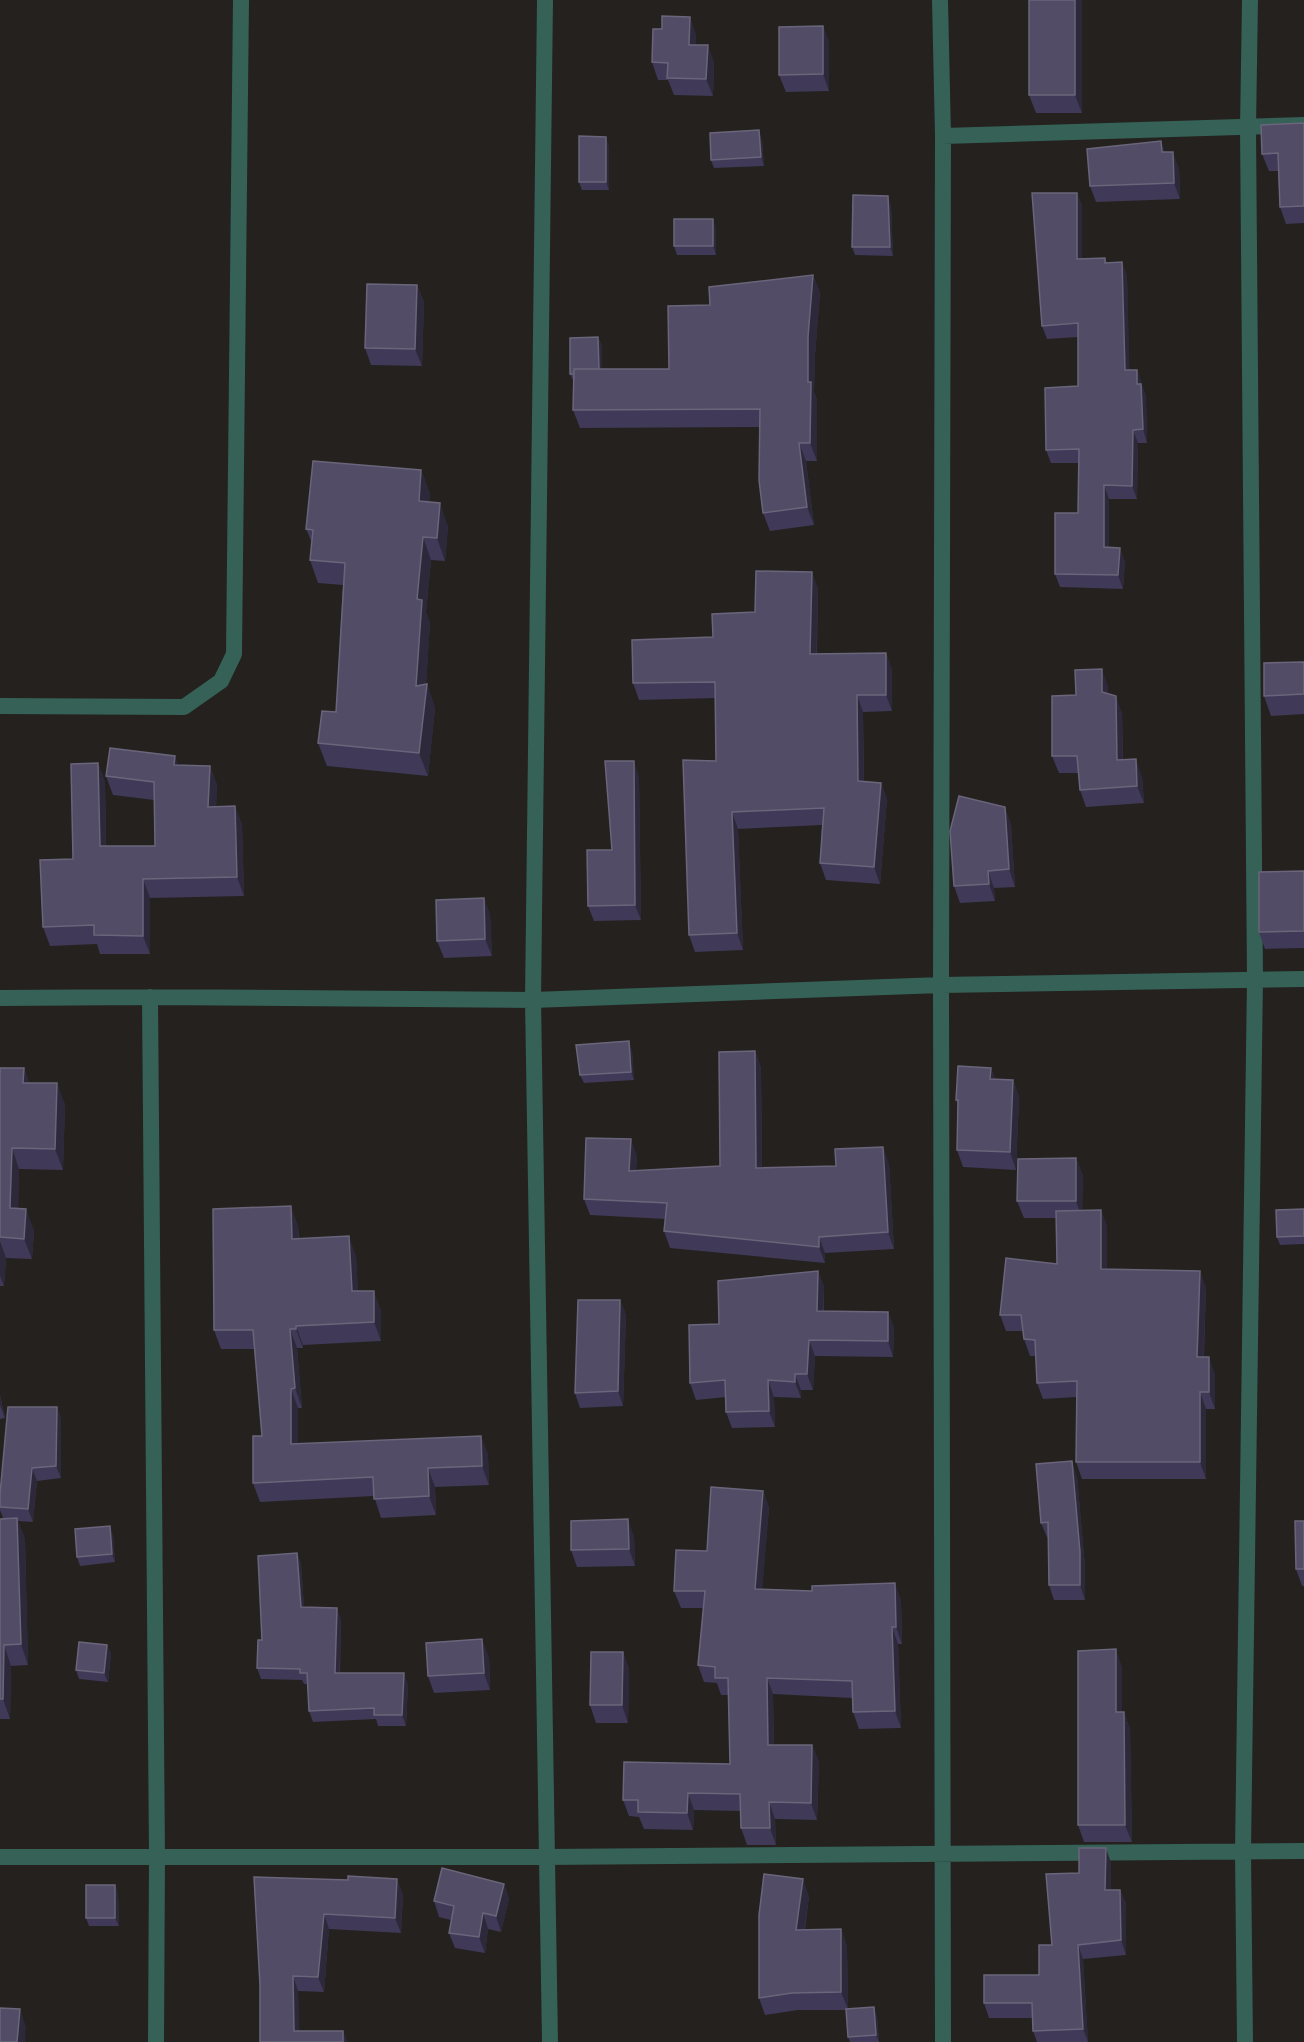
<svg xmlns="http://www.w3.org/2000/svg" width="1304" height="2042" font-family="'Golos Text',sans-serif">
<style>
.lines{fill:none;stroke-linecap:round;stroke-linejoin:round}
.minor{stroke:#356156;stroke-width:16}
.wall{fill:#403957}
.shaded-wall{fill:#2d283a}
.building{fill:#524c66;stroke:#6a657a;stroke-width:1.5}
</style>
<rect width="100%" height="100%" fill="#24211e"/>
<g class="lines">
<path class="minor" d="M545 0 533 1000 550 2042
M940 0 943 136 941 985 943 2042
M943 136 1304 125
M0 706 184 707 221 681 234 654 241 0
M150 997 157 1857 156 2042
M0 998 150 997 533 1000 941 985 1304 979
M0 1857H547L1304 1851
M1245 2042 1243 1851 1255 979 1248 128 1250 0"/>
</g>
<path class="wall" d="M1029 0H1082V113H1036L1029 95Z
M823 26 829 43V91L786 92 779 75Z
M696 34V45L714 62 713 96 674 95 668 80H658L652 62Z
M1304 123V223L1286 224 1280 207 1278 171H1269L1262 154Z
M762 139 764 166 714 168 711 160Z
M609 146V190H582L579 182Z
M1165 152 1179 168 1180 199 1096 202 1090 186Z
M1077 193 1082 206V259L1105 258 1107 263 1122 262 1127 276 1129 370H1137L1146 397 1147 443H1138L1137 499H1109V547L1125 561 1123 589 1060 587 1055 574 1078 513 1079 463H1051L1046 450 1078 386V337L1047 339 1042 326Z
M891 205 893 256 855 255 852 247Z
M716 228V255H677L674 246Z
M813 275 820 293 815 355 814 392 817 400V461H806L814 525 770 531 763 513 759 427 580 428 573 410 574 382 570 374 598 337 602 346V369H669L710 305Z
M417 285 424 302 422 366 371 365 365 348Z
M421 470 430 494 429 502 448 526 445 561 431 560 426 612 430 623 426 684H427L435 708 428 776 327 766 318 743 336 712 343 585 318 583 310 560 312 543 306 529Z
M818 588 817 654 886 653 892 670V711L863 712 864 781 881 783 887 799 880 884 826 880 820 863 822 825 738 829 743 950 695 952 689 935 716 761V698L639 700 633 683 755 612Z
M1304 662V714L1271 716 1264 696Z
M1108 686V694L1122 713 1123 760 1142 777 1144 803 1086 807 1080 790 1079 773H1059L1052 756 1076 695Z
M98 763 105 782 106 846H155L154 800 113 795 106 776 178 765 210 766 217 785 216 807 235 806 242 825 244 896 150 898V954H100L97 944 50 946 43 927 73 859Z
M639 777 641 920 594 921 588 906 612 850Z
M1011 824 1015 887 994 888 995 901 960 903 954 886Z
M1304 871V948L1265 949 1259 932Z
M484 898 490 915 492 956 444 958 437 941Z
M632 1050 634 1080 584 1083 580 1075Z
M755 1051 761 1068 762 1168 836 1166 889 1163 894 1249 825 1253V1263L670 1248 664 1231 665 1219 590 1215 584 1199 637 1155 636 1171 720 1166Z
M0 1068H24L29 1083 65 1104 63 1170 19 1169 18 1209 34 1230 32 1259 6 1258 4 1286H0Z
M991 1068 995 1079 1013 1080 1019 1097 1016 1170 963 1167 957 1150 958 1105 956 1100Z
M1076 1158 1083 1176 1082 1210H1101L1107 1227V1269L1206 1287 1204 1357 1215 1374V1409H1206V1479H1082L1076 1462 1077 1397 1043 1399 1037 1383 1036 1356H1030L1024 1339 1023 1331H1006L1000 1315 1057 1264 1056 1218H1024L1017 1201Z
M1304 1209V1244L1280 1245 1277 1237Z
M298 1225 299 1239 356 1256 358 1291 381 1310V1341L303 1345V1348H297L302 1408H298V1444L481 1436 488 1455 489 1485 435 1487 436 1515 381 1518 374 1496 260 1502 253 1483 262 1436 255 1349H221L214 1330Z
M818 1271 824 1287V1311L888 1312 894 1328 893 1357 815 1356 813 1390H801V1398L774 1397 775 1427 732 1428 726 1412V1397L696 1400 690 1383 719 1324Z
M620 1300 626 1315 623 1406 580 1408 575 1393Z
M0 1395 5 1418 0 1419Z
M57 1407 61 1419V1478L37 1481 33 1522 18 1521 25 1539 28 1665 11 1666 10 1719H0V1519L3 1518 0 1510V1494Z
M1077 1476 1085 1567V1600H1054L1049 1585 1048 1537H1047L1041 1523Z
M763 1491 769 1508 762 1589 901 1600 902 1644H898L901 1728 859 1729 853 1712 852 1698 773 1694 774 1745H812L819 1762 817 1820 775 1819 776 1845H747L741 1828 740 1811 694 1810 693 1830 644 1829 639 1817 629 1816 623 1800 730 1764 728 1695H721L717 1683 704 1682 698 1665 703 1608H681L674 1591 707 1551Z
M1304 1521V1586H1302L1296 1569Z
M113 1535 115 1562 80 1566 77 1557Z
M634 1536 635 1566 577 1567 571 1550Z
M297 1553 301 1564 304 1607 341 1619 340 1673 408 1684 406 1726H378L376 1719 313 1722 309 1711 308 1684H304L302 1680 261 1679 257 1668 262 1640Z
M107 1645 111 1654 108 1682 79 1679 76 1670Z
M623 1652 629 1669 628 1723H596L590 1705Z
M489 1657 490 1690 434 1693 428 1676Z
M1122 1667V1712H1124L1130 1729 1132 1842H1084L1078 1825Z
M1111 1863V1890H1120L1126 1904V1955L1083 1959 1088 2042H1037L1033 2031V2018H989L984 2003 1039 1975 1052 1945 1079 1873Z
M348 1880 403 1894 401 1933 329 1929 324 1992 298 1991 299 2031H343L347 2042H260V1985Z
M504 1884 509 1899 501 1932 488 1929 485 1953 455 1948 449 1933 451 1920 439 1917 434 1901Z
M115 1885 118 1894 119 1926H89L86 1918Z
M809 1896 805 1930 841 1929 847 1946 848 2009 877 2016 879 2042H850L848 2037 846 2010H798L765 2015 759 1998Z"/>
<path class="shaded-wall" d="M1075 0H1082V113L1075 95Z
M690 17 696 34V62L689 45Z
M823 26 829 43V91L823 74Z
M708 45 714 62 713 96 706 79Z
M759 130 762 139 764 166 761 157Z
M606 137 609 146V190L606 182Z
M1161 141 1167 157 1162 152Z
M1173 152 1179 168 1180 199 1174 183Z
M1077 193 1082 206V272L1077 259Z
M888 196 891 205 893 256 890 247Z
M713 219 716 228V255L713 246Z
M1122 262 1127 276 1130 384 1125 370Z
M813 275 820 293 815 355 814 392 817 400V461L810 443 808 382V337Z
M417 285 424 302 422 366 415 349Z
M598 337 602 346V382L599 373Z
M1137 370 1146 397 1147 443 1143 429 1137 384Z
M1133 430 1138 443 1137 499 1132 486Z
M799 443 806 461 814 525 807 507Z
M421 470 430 494 427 524 419 501Z
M1104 485 1109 499V560L1104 547Z
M440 503 448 526 445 561 437 538Z
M423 537 431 560 426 612 430 623 425 703 427 684 435 708 428 776 419 753 416 686 417 599Z
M1120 548 1125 561 1123 589 1118 575Z
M812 572 818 588 816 671 810 654Z
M886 653 892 670V711L886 695Z
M1102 669 1108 686V709L1102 692Z
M857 695 863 712 864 798 858 781Z
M1116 696 1122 713 1123 778 1117 760Z
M175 756 182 775 174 765Z
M1136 759 1142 777 1144 803 1137 786Z
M634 761 639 777 641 920 635 905Z
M98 763 105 782 106 864 100 846Z
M210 766 217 785 215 826 208 807Z
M881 783 887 799 880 884 874 867Z
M235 806 242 825 244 896 237 877Z
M1005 807 1011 824 1015 887 1009 869Z
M732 812 738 829 743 950 737 933Z
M988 871 994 888 995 901 989 884Z
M143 879 150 898V954L143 936Z
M484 898 490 915 492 956 485 939Z
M629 1041 632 1050 634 1080 631 1072Z
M755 1051 761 1068 762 1185 756 1168Z
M24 1068 31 1089 23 1083Z
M991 1068 997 1085 990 1079Z
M1013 1080 1019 1097 1016 1170 1010 1152Z
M57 1083 65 1104 63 1170 55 1149Z
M631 1139 637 1155 635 1188 629 1171Z
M883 1147 889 1163 894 1249 888 1232Z
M12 1148 19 1169 18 1229 10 1208Z
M1076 1158 1083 1176 1082 1218 1076 1201Z
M291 1206 298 1225 299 1259 292 1239Z
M26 1209 34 1230 32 1259 24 1239Z
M1101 1210 1107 1227V1285L1101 1269Z
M349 1236 356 1256 359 1310 352 1291Z
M819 1237 825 1253V1263L819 1247Z
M0 1241 6 1258 4 1286 0 1276Z
M818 1271 824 1287 823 1327 817 1311Z
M1200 1271 1206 1287 1203 1374 1197 1357Z
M374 1291 381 1310V1341L374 1322Z
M620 1300 626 1315 623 1406 618 1391Z
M888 1312 894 1328 893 1357 888 1341Z
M296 1326 303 1345V1348L296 1329Z
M290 1329 297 1348 302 1408 295 1388Z
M809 1340 815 1356 813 1390 807 1374Z
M1209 1357 1215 1374V1409L1209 1392Z
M795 1374 801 1390V1398L795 1382Z
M768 1380 774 1397 775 1427 769 1411Z
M291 1389 298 1408V1463L291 1444Z
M1200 1392 1206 1409V1479L1200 1462Z
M0 1395 5 1418 0 1405Z
M57 1407 61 1419V1478L56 1466Z
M481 1436 488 1455 489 1485 482 1466Z
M1072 1461 1077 1476 1085 1567V1600L1080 1585Z
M32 1468 37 1481 33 1522 28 1509Z
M428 1468 435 1487 436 1515 429 1496Z
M763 1491 769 1508 761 1605 755 1589Z
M17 1518 25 1539 28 1665 21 1644Z
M628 1519 634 1536 635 1566 629 1549Z
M110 1526 113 1535 115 1562 112 1554Z
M297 1553 301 1564 305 1618 301 1607Z
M895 1583 901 1600 902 1644 896 1627Z
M337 1608 341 1619 339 1684 335 1673Z
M892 1627 898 1644 901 1728 895 1711Z
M482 1639 489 1657 490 1690 484 1673Z
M4 1645 11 1666 10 1719 3 1699Z
M107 1645 111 1654 108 1682 104 1673Z
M1116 1649 1122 1667V1729L1116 1712Z
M623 1652 629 1669 628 1723 622 1705Z
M404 1673 408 1684 406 1726 402 1715Z
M767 1678 773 1694 774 1761 768 1745Z
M1124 1712 1130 1729 1132 1842 1125 1825Z
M812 1745 819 1762 817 1820 811 1803Z
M688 1793 694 1810 693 1830 687 1813Z
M769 1802 775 1819 776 1845 770 1828Z
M1106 1848 1111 1863V1904L1105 1890Z
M397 1879 403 1894 401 1933 395 1918Z
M803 1879 809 1896 802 1947 796 1930Z
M504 1884 509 1899 501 1932 496 1916Z
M115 1885 118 1894 119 1926 115 1918Z
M1120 1890 1126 1904V1955L1121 1940Z
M483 1913 488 1929 485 1953 479 1937Z
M324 1914 329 1929 324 1992 318 1977Z
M841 1929 847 1946 848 2009 841 1992Z
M1078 1945 1083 1959 1088 2042 1083 2029Z
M293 1976 298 1991 300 2042 294 2031Z
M874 2007 877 2016 879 2042 876 2035Z
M20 2009 26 2027 25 2042H17Z
M343 2031 347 2042H343Z"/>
<path class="building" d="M1029 0H1075V95H1029Z
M662 16 690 17 689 45H708L706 79 667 78 668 63 652 62 653 29H662Z
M823 26V74L779 75V27Z
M1304 123V206L1280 207 1278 153 1262 154 1261 125Z
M759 130 761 157 711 160 710 133Z
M579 136 606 137V182H579Z
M1161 141 1162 152H1173L1174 183 1090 186 1087 149Z
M1032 193H1077V259L1105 258V263L1122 262 1125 370H1137V384H1141L1143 429 1133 430 1132 486 1104 485V547L1120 548 1118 575 1055 574V513H1078L1079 449 1046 450 1045 388 1078 386V323L1042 326Z
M853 195 888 196 890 247H852Z
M674 219H713V246H674Z
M813 275 808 337V382H811L810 443H799L807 507 763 513 759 480 760 409 573 410 574 369H669L668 306 710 305 709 287Z
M367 284 417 285 415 349 365 348Z
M598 337 599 369H574V374H570V338Z
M313 461 421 470 419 501 440 503 437 538 423 537 417 599 422 600 416 686 427 684 419 753 318 743 322 711 336 712 345 563 310 560 313 530 306 529Z
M756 571 812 572 810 654 886 653V695H857L858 781 881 783 874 867 820 863 824 808 732 812 737 933 689 935 683 760 716 761 715 682 633 683 632 640 713 637 712 614 755 612Z
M1304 662V694L1264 696V663Z
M1102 669V692L1116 696 1117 760 1136 759 1137 786 1080 790 1077 756H1052V696L1076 695 1075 670Z
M110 748 175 756 174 765 210 766 208 807 235 806 237 877 143 879V936L94 935V925L43 927 40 860 73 859 71 764 98 763 100 846H155L154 782 106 776Z
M605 761H634L635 905 588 906 587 850H612Z
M959 796 1005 807 1009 869 988 871 989 884 954 886 950 831Z
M1304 871V931L1259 932V872Z
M484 898 485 939 437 941 436 900Z
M629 1041 631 1072 580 1075 576 1045Z
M755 1051 756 1168 836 1166 835 1149 883 1147 888 1232 819 1237V1247L664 1231 667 1203 584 1199 586 1138 631 1139 629 1171 720 1166 719 1052Z
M958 1066 991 1068 990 1079 1013 1080 1010 1152 957 1150 958 1100H956Z
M0 1068H24L23 1083H57L55 1149 12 1148 10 1208 26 1209 24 1239 0 1237Z
M1076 1158V1201H1017L1018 1159Z
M291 1206 292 1239 349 1236 352 1291H374V1322L296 1326V1329H290L295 1388 291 1389V1444L481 1436 482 1466 428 1468 429 1496 374 1499 373 1477 253 1483V1436H262L253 1330H214L213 1209Z
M1304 1209V1236L1277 1237 1276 1210Z
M1101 1210V1269L1200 1271 1197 1357H1209V1392H1200V1462H1076L1077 1381 1037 1383 1035 1340 1024 1339 1021 1315H1000L1006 1258 1057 1264 1056 1211Z
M818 1271 817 1311 888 1312V1341L809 1340 807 1374H795V1382L768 1380 769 1411 726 1412 725 1380 690 1383 689 1325 719 1324 718 1281Z
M578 1300H620L618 1391 575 1393Z
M8 1407H57L56 1466 32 1468 28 1509 0 1507V1494Z
M1072 1461 1080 1552V1585H1049L1048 1522 1041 1523 1036 1464Z
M711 1487 763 1491 755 1589 812 1591V1586L895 1583 896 1627H892L895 1711 853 1712 852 1681 767 1678 768 1745H812L811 1803 769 1802 770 1828H741L740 1794 688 1793 687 1813 638 1812V1800H623L624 1762 730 1764 728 1678H715V1667L698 1665 705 1591H674L676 1550 707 1551Z
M17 1518 21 1644 4 1645 3 1699H0V1519Z
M628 1519 629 1549 571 1550V1521Z
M1295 1521H1304V1569H1296Z
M110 1526 112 1554 77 1557 75 1529Z
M297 1553 301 1607 337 1608 335 1673H404L402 1715H374V1708L309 1711 307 1673H300V1669L257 1668 258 1640H262L258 1556Z
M482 1639 484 1673 428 1676 426 1643Z
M79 1642 107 1645 104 1673 76 1670Z
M1116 1649V1712H1124L1125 1825H1078V1651Z
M591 1652H623L622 1705H590Z
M1079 1848H1106L1105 1890H1120L1121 1940 1078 1945 1083 2029 1033 2031 1032 2003H984V1975H1039V1945H1052L1046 1874 1079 1873Z
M442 1868 504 1884 496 1916 483 1913 479 1937 449 1933 454 1906 434 1901Z
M764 1874 803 1879 796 1930 841 1929V1992L792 1993 759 1998V1915Z
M348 1876 397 1879 395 1918 324 1914 318 1977 293 1976 294 2031H343V2042H260V1985L254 1877 348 1880Z
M86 1885H115V1918H86Z
M874 2007 876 2035 848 2037 846 2009Z
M0 2008 20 2009 17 2042H0Z"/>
</svg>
